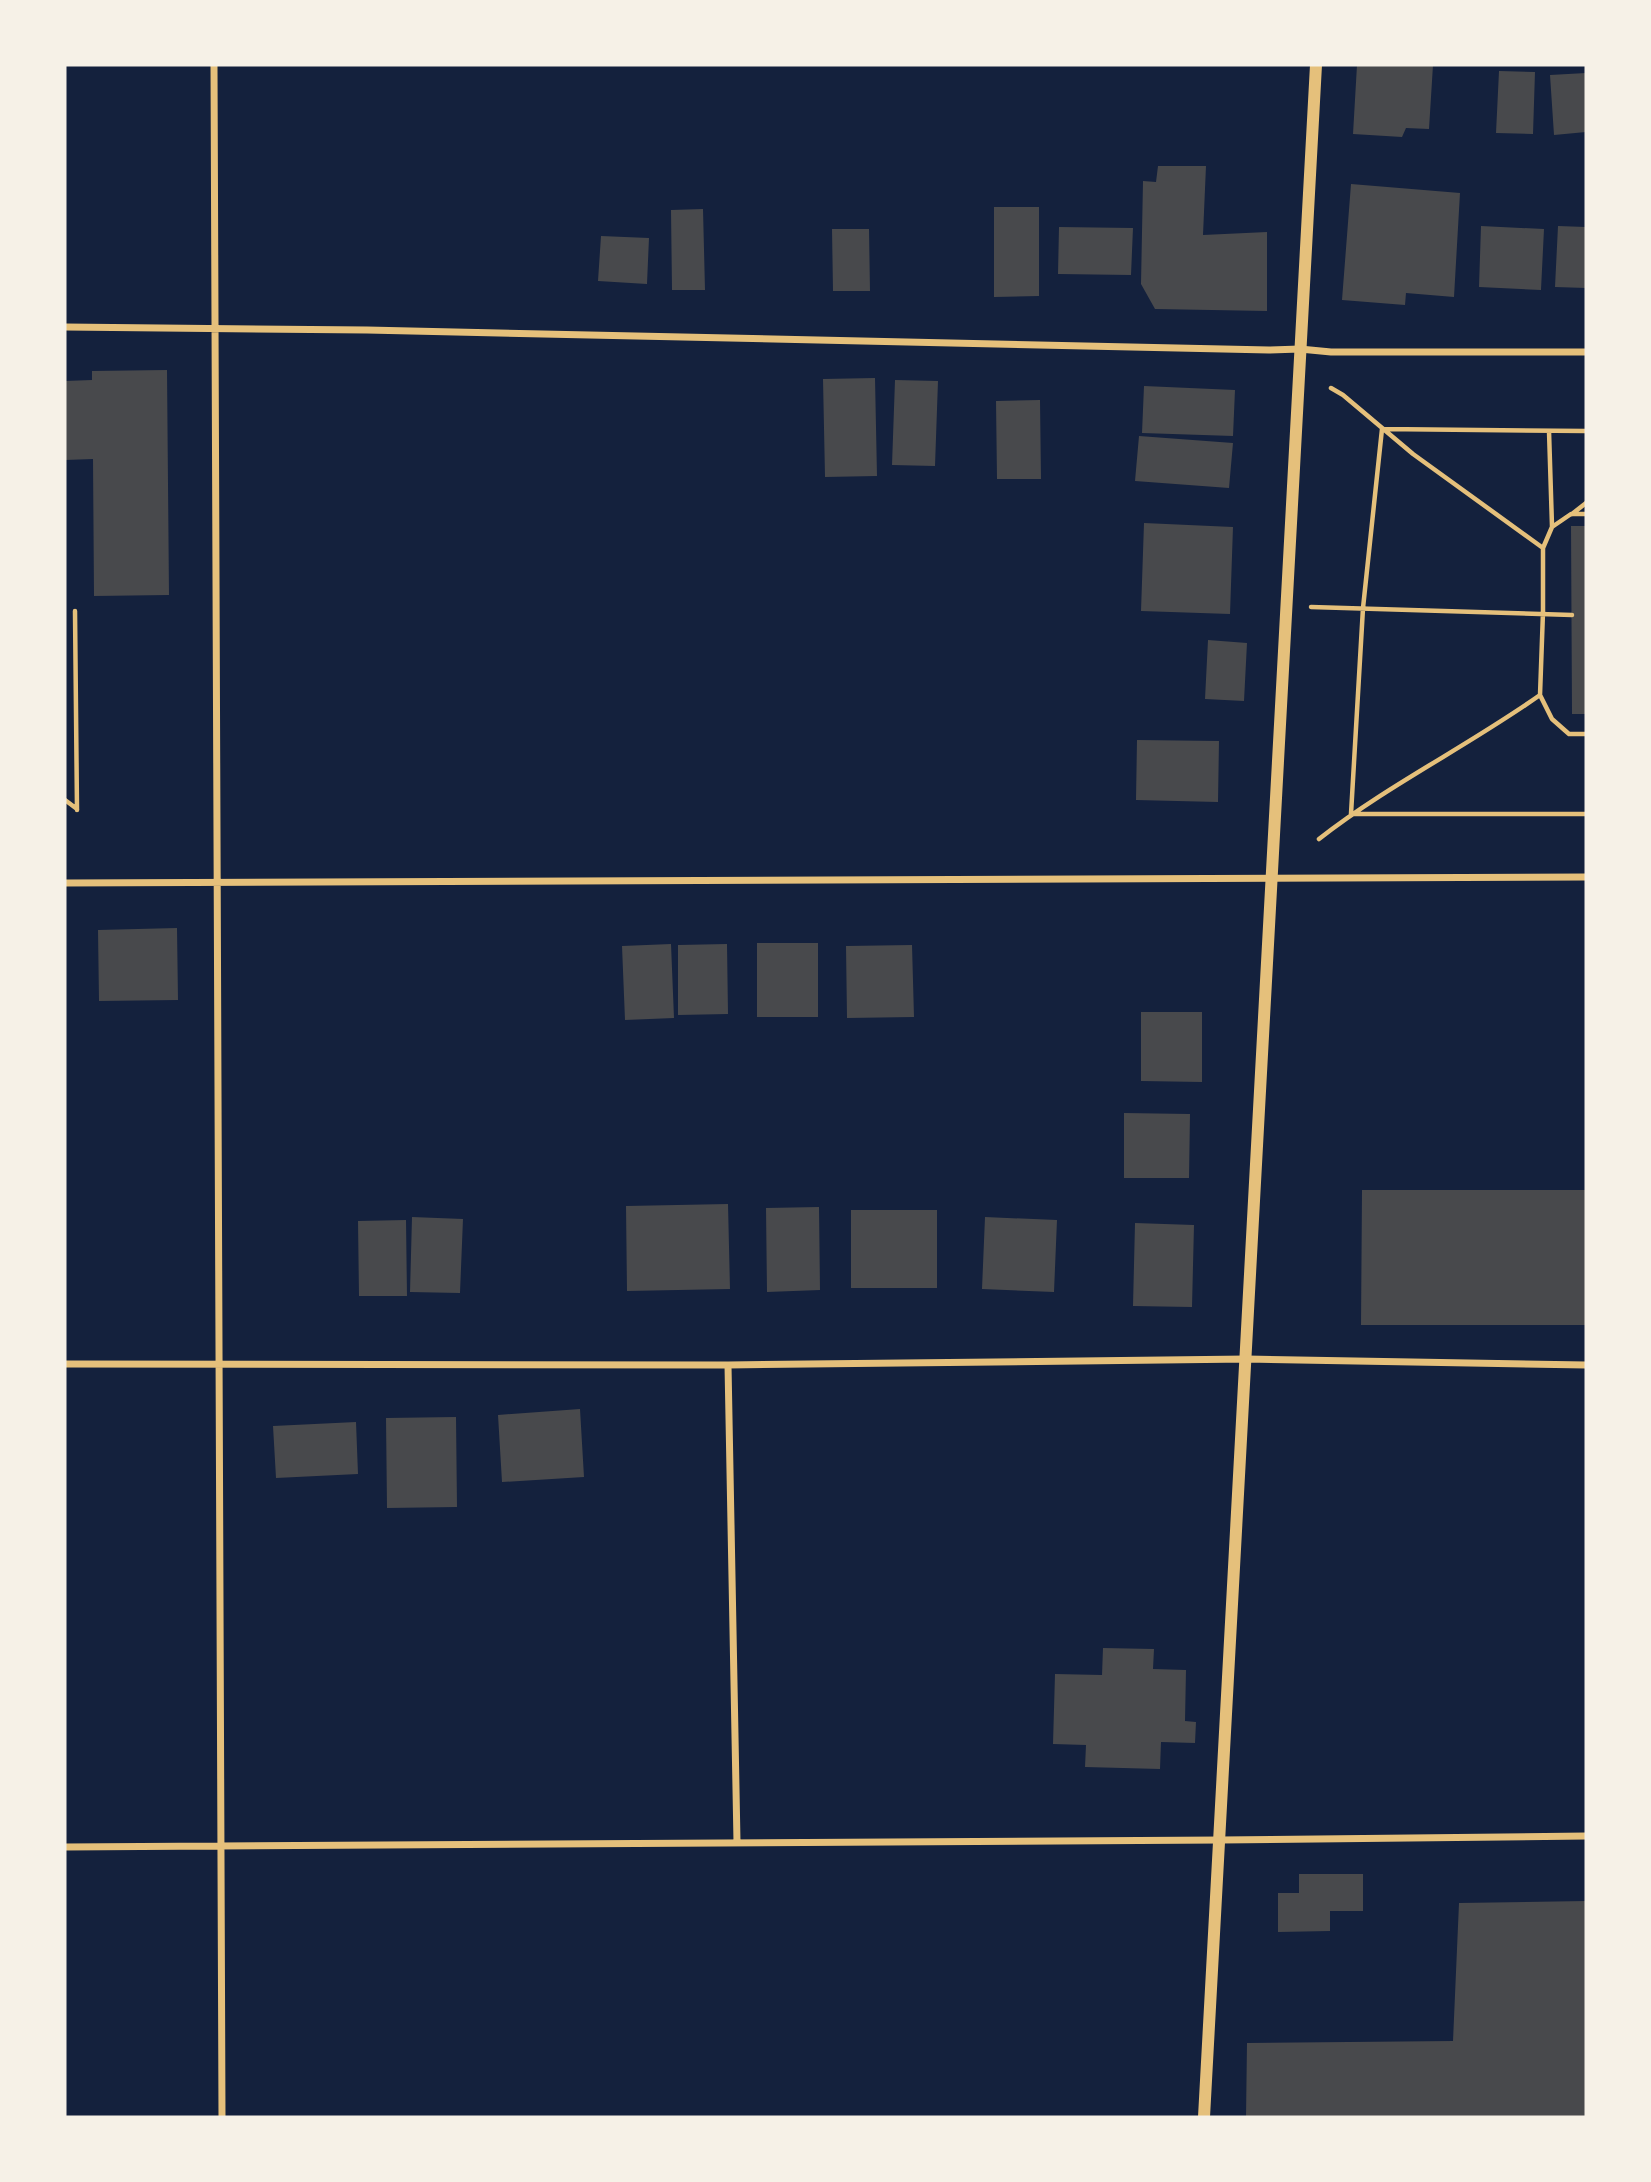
<svg xmlns="http://www.w3.org/2000/svg" width="1651" height="2182" font-family="Inter,sans-serif">
<style>
.building{fill:#48494c}
.lines{fill:none;stroke-linecap:round;stroke-linejoin:round}
.path{stroke:#e5c07b;stroke-width:4.5}
.minor{stroke:#e5c07b;stroke-width:7}
.tertiary{stroke:#e5c07b;stroke-width:12}
</style>
<rect width="100%" height="100%" fill="#14213d"/>
<path class="building" d="M1357 65H1433L1429 129 1406 128 1402 137 1353 134Z
M1499 71 1535 72 1533 134 1496 133Z
M1586 73V132L1554 135 1550 75Z
M1158 166H1206L1203 235 1267 232V311L1155 309 1141 284 1143 181 1156 182Z
M1351 184 1460 193 1454 297 1406 293 1405 305 1342 300Z
M994 207H1039V296L994 297Z
M703 209 705 290H672L671 210Z
M1481 226 1544 229 1541 290 1479 287Z
M1558 226 1586 227V288L1555 287Z
M1059 227 1133 228 1131 275 1058 274Z
M832 229H869L870 291H833Z
M601 236 649 238 647 284 598 281Z
M167 370 169 595 94 596 93 459 65 460V381L92 380V371Z
M875 378 877 476 825 477 823 379Z
M895 380 938 381 935 466 892 465Z
M1144 386 1235 390 1233 436 1142 433Z
M1040 400 1041 479H997L996 401Z
M1139 436 1233 443 1229 488 1135 481Z
M1144 523 1233 527 1230 614 1141 611Z
M1571 526H1586V714H1572Z
M1208 640 1247 643 1244 701 1205 699Z
M1137 740 1219 741 1218 802 1136 800Z
M177 928 178 1000 99 1001 98 930Z
M757 943H818V1017H757Z
M671 944 674 1018 625 1020 622 946Z
M727 944 728 1014 678 1015V945Z
M912 945 914 1017 847 1018 846 946Z
M1141 1012H1202V1082L1141 1081Z
M1124 1113 1190 1114 1189 1178H1124Z
M1362 1190H1586V1325H1361Z
M728 1204 730 1289 627 1291 626 1206Z
M819 1207 820 1290 767 1292 766 1208Z
M851 1210H937V1288H851Z
M412 1217 463 1219 460 1293 410 1292Z
M985 1217 1057 1220 1054 1292 982 1289Z
M406 1220 407 1296H359L358 1221Z
M1135 1223 1194 1225 1192 1307 1133 1306Z
M580 1409 584 1477 502 1482 498 1415Z
M456 1417 457 1507 387 1508 386 1418Z
M356 1422 358 1474 276 1478 273 1426Z
M1103 1648 1154 1649 1153 1669 1186 1670 1185 1721 1196 1722 1195 1743 1161 1742 1160 1769 1085 1767 1086 1745 1053 1744 1055 1674 1102 1675Z
M1299 1874H1363V1911H1330V1931L1278 1932V1893H1299Z
M1586 1901V2117H1246L1247 2043 1453 2041 1459 1903Z"/>
<g class="lines">
<path class="path" d="M1331 388 1343 395 1413 454 1543 548
M1549 431 1552 526
M1586 431 1382 429 1363 608 1351 814H1586
M1572 514 1586 503
M1586 514H1571L1552 527 1543 548V612L1540 695 1552 719 1569 734H1586
M1311 607 1572 615
M75 611 77 810
M65 800 77 809
M1319 839C1388 785 1468 746 1540 695"/>
<path class="minor" d="M214 65 222 2117
M65 327 367 330 1269 350 1300 349 1331 352H1586
M65 883 1586 877
M65 1364 728 1365 1247 1359 1586 1365
M728 1365 737 1842
M65 1847 1221 1840 1586 1836"/>
<path class="tertiary" d="M1204 2117 1316 65"/>
</g>
<rect width="1651" height="2182" fill="none" stroke="#f6f1e7" stroke-width="133"/>
</svg>
